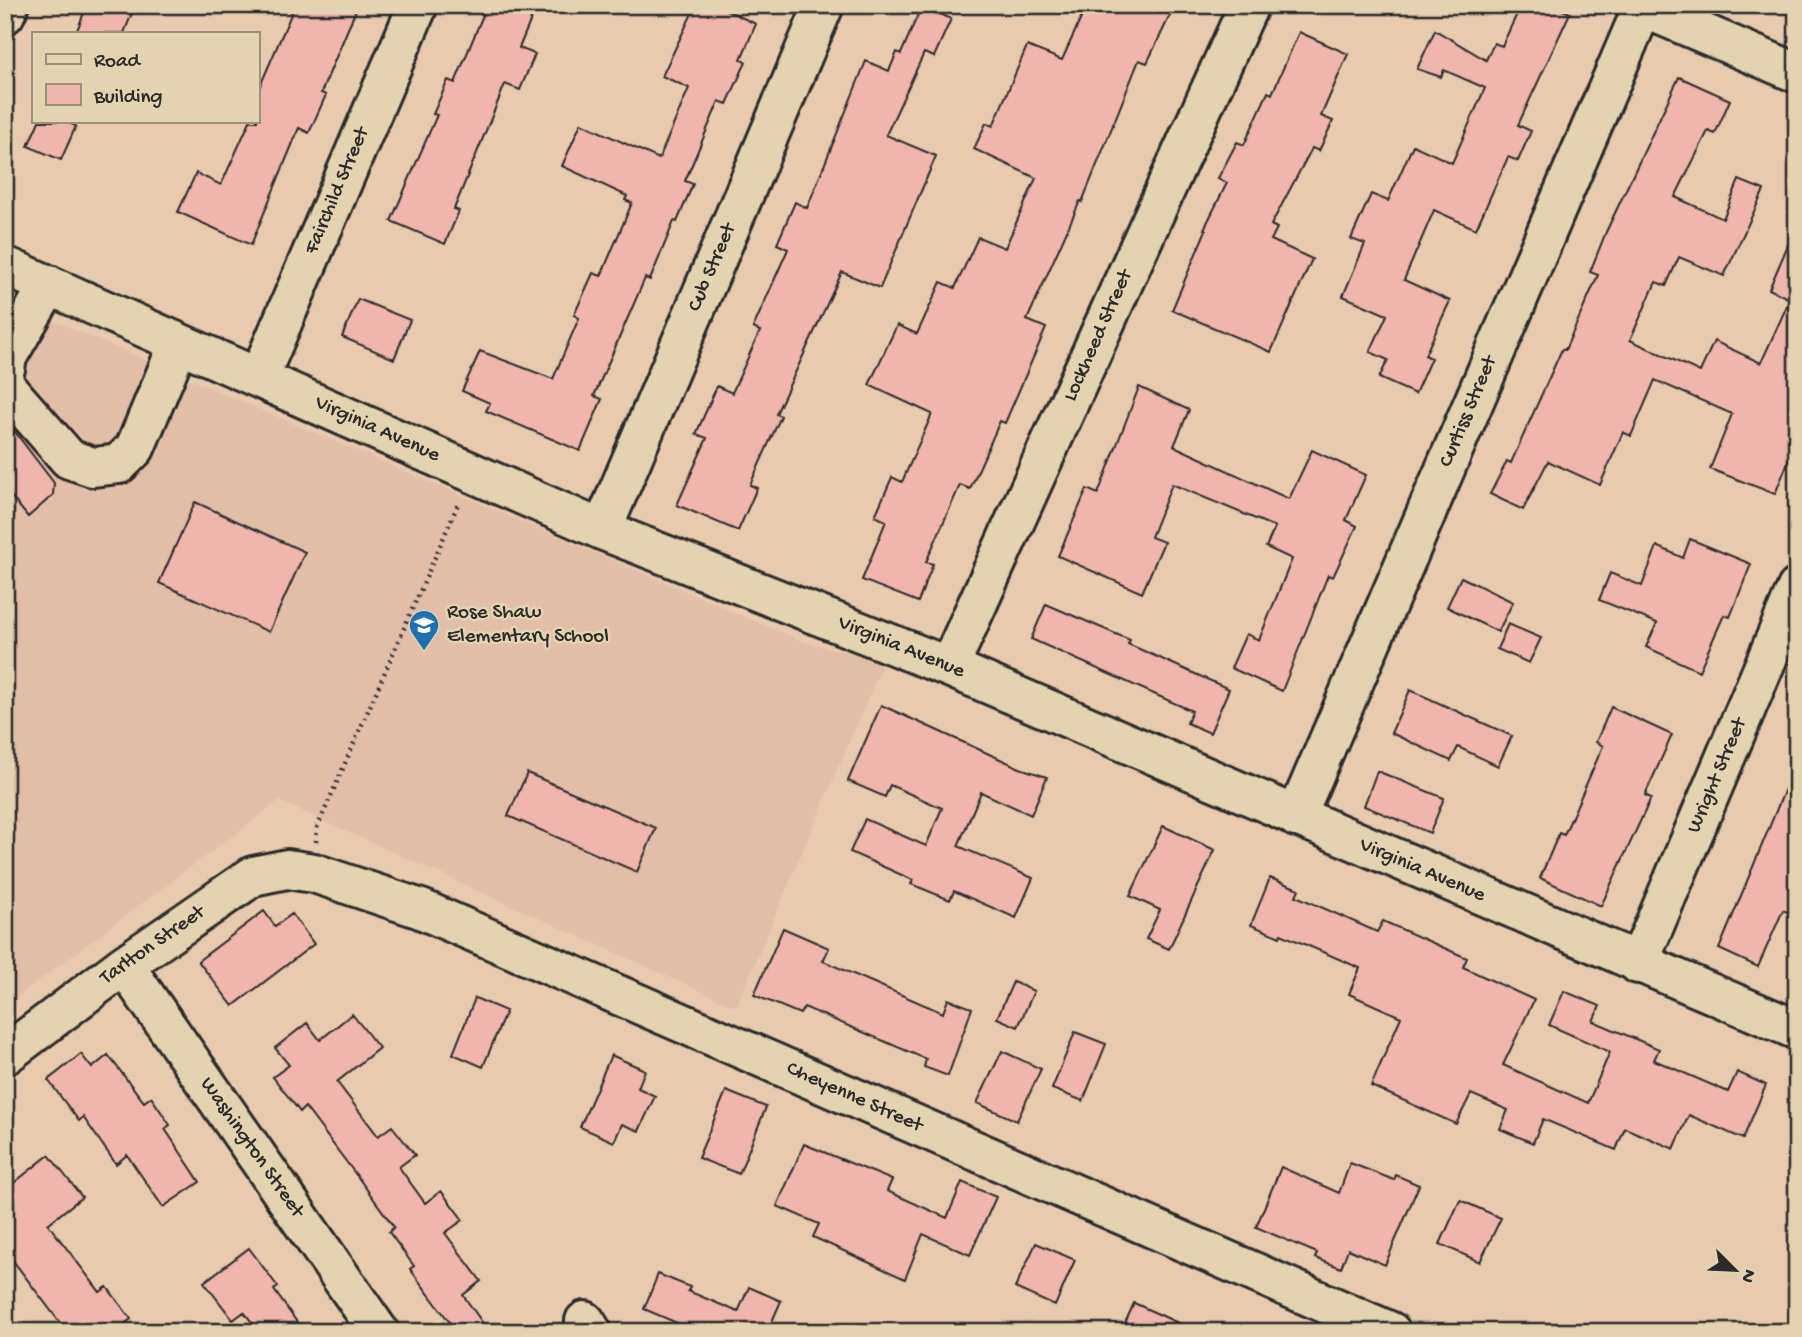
<svg xmlns="http://www.w3.org/2000/svg" width="1802" height="1337" font-family="'Gochi Hand',sans-serif">
<style>
.built{fill:#e2bea9}
.building{fill:#f0b5ad;stroke:#2b2b2b;stroke-width:2}
.lines{fill:none;stroke-linecap:round;stroke-linejoin:round}
.minor-casing{stroke:#2b2b2b;stroke-width:44}
.path{stroke:#2b2b2b;stroke-width:4.5;stroke-dasharray:2 5;stroke-linecap:butt}
.minor{stroke:#e4d3b0;stroke-width:38}
.labels{text-anchor:middle;dominant-baseline:central;stroke-width:5;stroke-linejoin:round;paint-order:stroke}
.street-label{font-size:21px;fill:#2b2b2b;stroke:#e4d3b0}
.poi-label{font-size:21px;fill:#2b2b2b;stroke:#e4d3b0;text-anchor:start}
</style>
<rect width="100%" height="100%" fill="#e8caaf"/>
<filter id="ink" filterUnits="userSpaceOnUse"><feTurbulence type="fractalNoise" baseFrequency=".0143" numOctaves="2"/><feDisplacementMap in="SourceGraphic" scale="14" xChannelSelector="R" yChannelSelector="G"/><feConvolveMatrix kernelMatrix="1 2 1 2 8 2 1 2 1" color-interpolation-filters="sRGB"/></filter>
<g filter="url(#ink)">
<path class="built" d="M5 300 804 642 884 661 736 1007 279 801 5 1006Z"/>
<path class="building" d="M87 5H112L132 13 124 33H76Z
M295 5H358L321 93 326 95 309 133 299 128 251 245 178 212 196 173 221 185 250 121H257V93Z
M487 5H537L519 48 535 54 520 90 505 84 454 209 459 211 445 244 391 221 437 115 433 114 448 80 455 83Z
M696 5H716L756 24 741 59 746 62 727 104 719 101 685 181 693 184 677 222 674 221 650 280 645 278 594 396 602 399 580 451 486 411 490 403 462 391 480 351 553 379 579 318 574 315 593 273 601 276 632 203 625 200 627 196 562 166 581 123 659 159 689 88 662 76Z
M922 5 951 19 934 57 924 53 886 135 936 156 880 288 842 272 776 414 781 416 750 485 757 488 738 531 677 505 707 438 696 434 717 386 732 393 760 331 753 328 788 249 777 244 795 202 807 208 866 61 889 71 897 52 901 54Z
M1087 5 1108 12 1110 5H1175L1147 63 1139 60 1082 202 1080 201 1027 320 1046 328 1005 423 1000 421 970 489 960 485 926 562 933 564 918 602 862 580 886 521 875 516 892 477 902 482 932 414 869 385 897 325 917 334 941 282 955 288 978 237 1005 248 1036 178 974 149 986 123 993 126 1027 46 1062 60Z
M1521 5H1552L1570 13 1518 125 1531 131 1518 161 1508 157 1476 229 1434 210 1404 280 1450 301 1425 355 1431 358 1415 394 1379 378 1388 360 1370 352 1387 315 1343 296 1365 244 1351 239 1371 194 1388 201 1413 145 1452 163 1485 88 1444 70 1441 77 1417 69 1435 30 1486 60 1494 43 1502 46Z
M1299 32 1348 54 1321 116 1333 121 1319 151 1312 148 1271 225 1277 228 1271 240 1312 259 1271 352 1172 310 1206 230 1204 229 1227 183 1218 178 1237 142 1244 145 1268 92 1272 94Z
M1679 77 1730 100 1715 134 1708 131 1675 197 1723 219 1739 180 1764 190 1724 276 1679 257 1666 286 1656 282 1630 340 1700 372 1714 341 1761 363 1790 299 1769 289 1797 224V440L1775 494 1710 469 1732 414 1655 380 1631 436 1623 432 1600 485 1548 461 1523 510 1490 494 1507 461 1511 463 1562 349 1565 350 1598 275 1590 272 1606 232Z
M39 121H64L76 126 61 160 28 146Z
M358 299 410 320 394 359 342 337Z
M1139 387 1189 410 1174 446 1289 499 1312 450 1366 475 1346 520 1357 526 1333 577 1328 575 1282 691 1231 668 1246 634 1259 640 1292 559 1266 547 1275 527 1172 484 1151 537 1164 542 1142 593 1058 556 1087 489 1098 494Z
M5 419 54 483 53 495 28 517 5 489Z
M195 502 305 552 269 632 159 583Z
M1690 539 1751 564 1730 617 1724 615 1699 671 1646 647 1657 623 1599 600 1610 573 1642 586 1657 546 1683 558Z
M1461 577 1513 602 1498 632 1447 607Z
M1046 604 1130 640 1128 644 1229 689 1210 733 1187 723 1192 711 1031 639Z
M1508 624 1541 638 1529 663 1497 649Z
M1410 690 1512 736 1498 766 1458 747 1451 761 1391 733Z
M881 705 1020 768 1047 777 1031 815 981 792 958 846 1033 878 1016 918 954 891 950 900 911 884 913 880 850 852 865 819 926 846 942 808 890 785 885 797 848 781Z
M1611 707 1672 735 1645 795 1651 798 1601 906 1540 878 1559 833 1564 835 1603 746 1596 742Z
M1797 760V895L1789 913 1783 910 1758 967 1719 949Z
M1377 771 1444 798 1430 833 1364 806Z
M527 773 656 828 637 872 508 816Z
M1163 826 1215 850 1169 949 1146 939 1160 910 1130 896Z
M1270 878 1299 889 1296 896 1377 932 1383 921 1467 958 1463 967 1534 1000 1503 1065 1588 1103 1610 1052 1549 1025 1564 991 1600 1006 1593 1021 1659 1049 1654 1060 1728 1092 1737 1072 1766 1085 1743 1139 1689 1115 1674 1149 1625 1128 1616 1150 1543 1119 1533 1143 1500 1129 1508 1110 1471 1094 1456 1124 1371 1086 1401 1017 1349 994 1360 968 1281 934 1280 937 1251 925Z
M264 911 275 926 292 914 314 944 233 1006 198 961Z
M783 928 829 948 823 961 943 1013 948 999 972 1008 948 1076 924 1067 926 1059 804 1007 800 1014 754 995Z
M1013 982 1034 991 1018 1027 997 1018Z
M475 998 506 1011 483 1067 453 1054Z
M352 1014 379 1048 337 1082 378 1136 392 1126 415 1155 399 1167 425 1203 441 1191 463 1220 445 1233 481 1281 463 1295 489 1332H457L410 1269 414 1266 389 1232 394 1227 357 1176 305 1107 300 1112 273 1077 289 1065 275 1048 307 1023 320 1040Z
M1075 1032 1106 1044 1083 1101 1052 1089Z
M1002 1051 1041 1069 1017 1121 977 1103Z
M81 1054 92 1068 108 1055 144 1102 151 1097 170 1125 165 1129 200 1182 163 1207 127 1155 116 1164 83 1117 79 1121 48 1080Z
M611 1055 645 1070 638 1088 655 1096 639 1131 622 1124 614 1142 580 1127Z
M726 1091 766 1107 739 1174 698 1158Z
M804 1144 892 1180 887 1191 947 1218 962 1182 996 1197 970 1255 923 1234 905 1279 813 1237 819 1224 777 1206Z
M49 1155 82 1197 48 1224 100 1292 107 1287 131 1319 114 1332H67L5 1250V1213L14 1206 5 1190Z
M1350 1163 1394 1180 1396 1175 1419 1185 1385 1265 1348 1249 1341 1268 1315 1258 1317 1253 1256 1227 1281 1167 1339 1193Z
M1460 1200 1501 1218 1480 1262 1440 1244Z
M1036 1243 1075 1260 1055 1306 1015 1288Z
M249 1248 278 1287 274 1290 304 1332H259L244 1312 233 1320 204 1282Z
M658 1274 690 1287 688 1291 738 1312 749 1287 781 1301 770 1326 783 1332H698L644 1309Z
M1134 1303 1198 1332H1121Z"/>
<g class="lines">
<g class="minor-casing">
<path id="minor" d="M1637 5 1797 73
M5 14 9 5
M5 266 602 530 949 667 1797 1030
M5 369 7 357 49 285
M259 377 418 5
M5 386 69 459 93 467 119 464 135 448 179 343
M602 530 824 5
M949 667 1249 5
M1296 817 1643 7
M1638 964 1797 588
M124 965 379 1332
M5 1055 124 965 253 876 287 869 314 873 421 909 1391 1332
M585 1321 592 1332"/>
</g>
<path class="path" d="M316 842 317 828 459 502"/>
<use href="#minor" class="minor"/>
</g>
</g>
<defs>
<g id="school-pin" transform="scale(1.575)"><path d="M0 17L-7.5 6A9.5 9.5 0 1 1 7.5 6Z" fill="#1f6fb2" stroke="#e4d3b0"/><path d="M0-5L7-2L0 1L-7-2ZM-4 1L0 2.5L4 1V4Q0 6-4 4Z" fill="#fff"/></g>
</defs>
<g fill-rule="evenodd">
<use href="#school-pin" x="424" y="625"/>
</g>
<g class="labels">
<g class="street-label">
<text transform="translate(338 191) rotate(-67)">Fairchild Street</text>
<text transform="translate(713 268) rotate(-67)">Cub Street</text>
<text transform="translate(1099 336) rotate(-66)">Lockheed Street</text>
<text transform="translate(1469 412) rotate(-67)">Curtiss Street</text>
<text transform="translate(377 430) rotate(24)">Virginia Avenue</text>
<text transform="translate(901 648) rotate(22)">Virginia Avenue</text>
<text transform="translate(1718 776) rotate(-67)">Wright Street</text>
<text transform="translate(1422 871) rotate(23)">Virginia Avenue</text>
<text transform="translate(153 946) rotate(-35)">Tarlton Street</text>
<text transform="translate(854 1098) rotate(24)">Cheyenne Street</text>
<text transform="translate(251 1148) rotate(55)">Washington Street</text>
</g>
<g class="poi-label">
<text x="447" y="613">Rose Shaw<tspan x="447" dy="24">Elementary School</tspan></text>
</g>
</g>
<rect width="1802" height="1337" fill="none" stroke="#e4d3b0" stroke-width="28"/>
<rect x="14" y="14" width="1774" height="1309" fill="none" stroke="#2b2b2b" stroke-width="2.5" filter="url(#ink)"/>
<rect x="32" y="32" width="228" height="91" fill="#e4d3b0" stroke="#9a907b" stroke-width="2"/>
<rect x="46" y="54" width="35" height="10" fill="#e4d3b0" stroke="#9a907b" stroke-width="2"/>
<text x="94" y="66" font-size="21" fill="#2b2b2b">Road</text>
<rect x="46" y="84" width="35" height="21" fill="#f0b5ad" stroke="#9a907b" stroke-width="2"/>
<text x="94" y="102" font-size="21" fill="#2b2b2b">Building</text>
<g transform="translate(1735 1270) rotate(114)" stroke="#e4d3b0" stroke-width="5" paint-order="stroke">
<path d="M0-5L12 26L0 18L-12 26Z" fill="#2b2b2b"/>
<text y="-10" font-size="19" font-weight="bold" text-anchor="middle" fill="#2b2b2b">N</text>
</g>
</svg>
